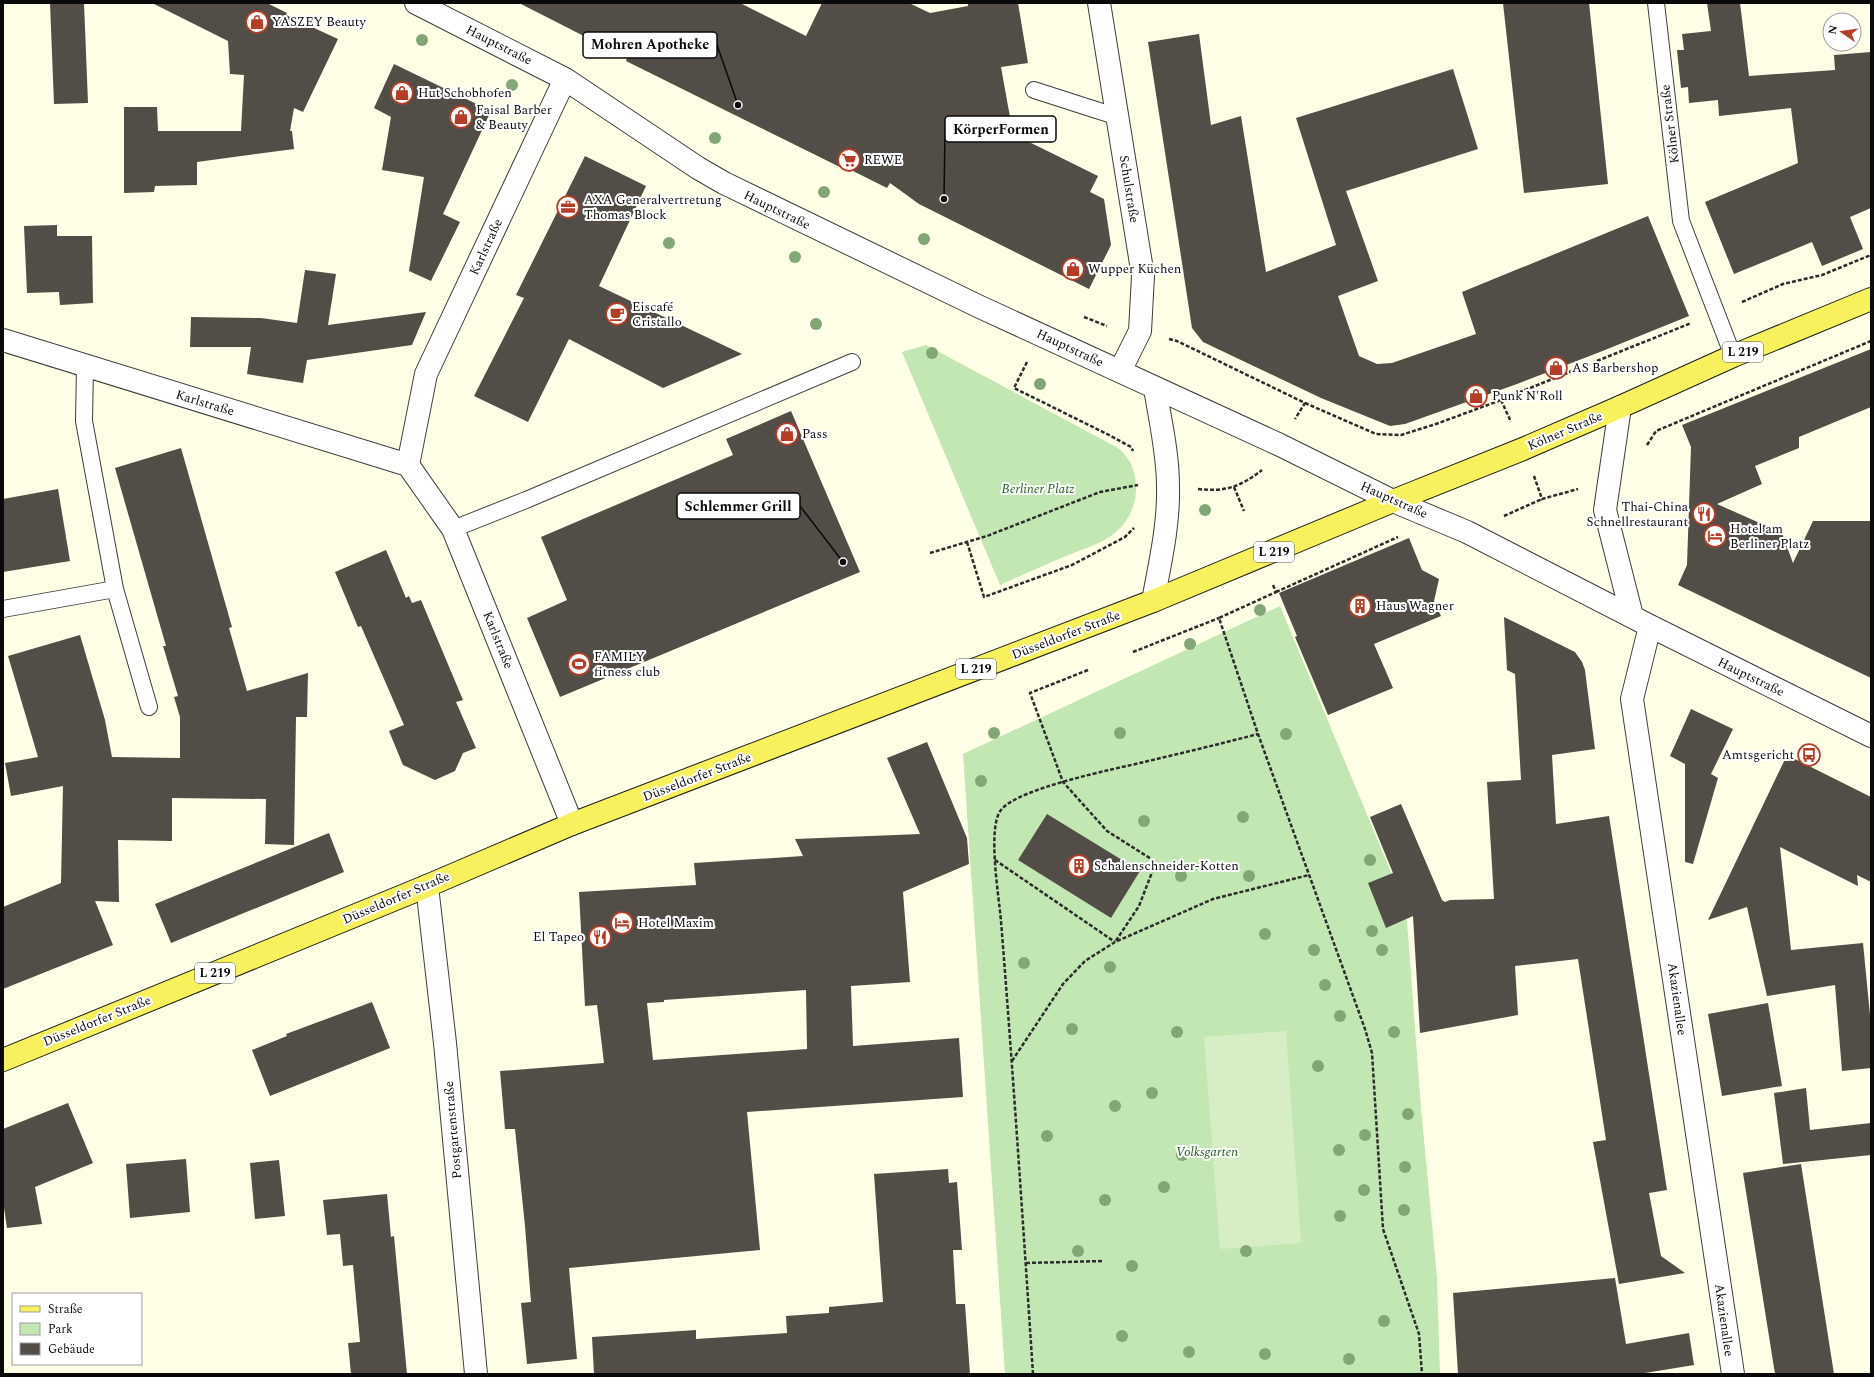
<svg xmlns="http://www.w3.org/2000/svg" width="1874" height="1377" font-family="Spectral,serif">
<style>
.green{fill:#c3e7b2}
.pitch{fill:#d7eec4}
.building{fill:#524d46;fill-rule:evenodd}
.lines{fill:none;stroke-linecap:round;stroke-linejoin:round}
.service-casing{stroke:#3d3d3d;stroke-width:18}
.minor-casing{stroke:#3d3d3d;stroke-width:24}
.primary-casing{stroke:#1b1b1b;stroke-width:24}
.path{stroke:#2c2c2c;stroke-width:2.5;stroke-dasharray:4 2;stroke-linecap:butt}
.service{stroke:#fff;stroke-width:16}
.minor{stroke:#fff;stroke-width:22}
.primary{stroke:#f7f15e;stroke-width:22}
.tree{fill:#82a777}
.labels{text-anchor:middle;dominant-baseline:central;stroke-width:4;stroke-linejoin:round;paint-order:stroke}
.shield{fill:#fff;stroke:#545454;stroke-width:1}
.shield-label{font-size:12px;font-weight:bold;fill:#0a0a0a}
.poi-label{font-size:13px;fill:#0a0a0a;stroke:#fff;text-anchor:start}
.street-label{font-size:13px;fill:#0a0a0a;stroke:#fff}
.park-label{font-size:13px;font-style:italic;fill:#1c5f1c;stroke:#fff}
.leader{fill:none;stroke:#0a0a0a;stroke-width:1.5}
.callout-dot{fill:#0a0a0a;stroke:#fff;stroke-width:1.5}
.callout{fill:#fff;stroke:#0a0a0a;stroke-width:1.5}
.callout-label{font-size:14px;text-anchor:middle;font-weight:bold;fill:#0a0a0a}
</style>
<rect width="100%" height="100%" fill="#feffe6"/>
<path class="green" d="M926 345 1118 448C1130 458 1135 469 1136 485 1137 501 1130 520 1117 531 1104 543 1086 548 1071 554 1047 564 1024 574 1000 585L902 352Z
M1280 606 1406 908 1421 1108 1437 1277 1440 1374H1005L963 754Z"/>
<path class="pitch" d="M1286 1031 1301 1243 1220 1249 1204 1037Z"/>
<path class="building" d="M50 3H84L88 103 54 104Z
M152 3H267L287 13 286 15 338 39 303 112 294 108 290 131H292L294 149 197 162V185L155 186 154 192 124 193V107H157L158 131H241L244 75 230 74 228 41Z
M519 3H740L806 36 822 3H909L930 13 968 6V3H1018L1028 63 1001 67 1013 134 1098 176 1090 192 1104 199 1111 245 1089 289 919 204 890 183 887 188 851 170 850 172 626 61 627 58Z
M1503 3H1589L1608 184 1524 193Z
M1707 3H1740L1749 76 1835 70 1834 55 1871 52V208L1850 217 1863 249 1822 266 1812 242 1734 274 1705 202 1798 163 1791 108 1719 116 1718 100 1689 103 1688 87 1681 88 1677 50H1684L1682 34 1711 31Z
M1199 34 1211 125 1241 116 1266 272 1336 245 1296 118 1453 69 1478 149 1346 191 1378 281 1338 296 1359 356 1377 364 1392 363 1476 334 1462 292 1648 216 1689 316 1600 352 1517 384 1405 424 1390 426 1321 398 1203 342 1192 328 1148 42Z
M394 64 491 111 443 214 460 222 431 281 409 271 424 177 382 170 391 117 374 108Z
M585 156 646 186 599 286 742 354 663 388 569 339 528 422 474 396 524 298 516 295Z
M57 225V236H92L93 303 60 305 59 292 27 293 24 226Z
M305 270 336 274 328 325 426 312 412 345 307 360 303 383 247 374 251 347H190L191 317 261 318 297 323Z
M1871 349V407L1799 437V448L1755 466 1762 484 1717 504 1782 533 1793 563 1813 521H1871V678L1678 585 1687 565 1691 447 1682 425Z
M791 411 860 572 560 697 527 618 567 600 541 537 733 455 726 439Z
M181 448 232 627 229 628 247 691 308 673 307 717H296L294 845 265 844 266 799 172 798V841L118 840 119 902 95 901 113 945 3 989V907L61 883 63 786 11 796 5 763 38 757 8 656 80 635 105 720 112 757 180 758V717L174 697 178 696 163 646H166L115 468Z
M58 489 70 561 3 572V499Z
M1409 538 1422 570 1439 579 1434 601 1441 616 1374 644 1393 688 1328 715 1295 637 1297 636 1279 593Z
M386 550 406 598 409 596 412 603 421 600 463 700 456 702 476 748 463 753 455 771 435 780 403 765 389 731 404 725 361 626 358 627 335 572Z
M1504 617 1575 652 1582 662 1585 670 1595 749 1552 755 1556 824 1609 816 1667 1190 1649 1193 1661 1256 1685 1273 1619 1284 1593 1142 1606 1140 1578 959 1515 966 1518 1015 1420 1033 1413 916 1386 928 1368 883 1393 873 1370 817 1401 804 1442 900 1445 902 1450 900 1494 899 1487 782 1521 780 1515 674 1507 670Z
M1691 709 1733 729 1711 774 1718 778 1693 864 1685 862V764L1670 756Z
M927 742 967 838 969 864 903 892 910 982 851 986 853 1046 959 1038 963 1097 747 1112 760 1250 569 1268 577 1359 527 1364 521 1303 531 1302 525 1226 515 1129H505L500 1071 604 1063 597 1005 585 1006 579 892 696 885 694 863 803 856 795 839 920 834 887 758ZM806 990 807 1049 653 1060 647 1003 664 1002V1000Z
M1787 755 1871 797V882L1857 875 1858 886 1780 847 1791 950 1863 943 1871 1025V1068L1842 1071 1835 985 1767 996 1747 907 1708 920Z
M1047 814 1140 871 1111 918 1018 860Z
M329 833 344 872 171 943 155 904Z
M372 1002 390 1048 270 1096 252 1050 287 1036 286 1034Z
M1768 1003 1782 1086 1722 1096 1708 1014Z
M1806 1088 1810 1130 1871 1123V1155L1783 1164 1774 1093Z
M68 1103 93 1163 35 1187 42 1224 7 1228 3 1201V1129Z
M186 1159 190 1212 130 1218 126 1164Z
M279 1160 285 1216 255 1219 250 1163Z
M1801 1164 1834 1374H1775L1743 1173Z
M948 1169 949 1183 957 1182 962 1250H953L956 1304H965L970 1374H594L592 1337 696 1330V1339L787 1333 786 1316 829 1313V1307L883 1302 874 1174Z
M387 1194 391 1237 394 1236 407 1374H351L348 1343 360 1342 353 1265 343 1266 340 1234 327 1235 323 1200Z
M1615 1278 1626 1344 1689 1333 1694 1365 1639 1374H1458L1453 1293Z"/>
<g class="lines">
<g class="service-casing">
<path id="service" d="M1656 3 1681 221 1733 356
M1034 90 1118 117
M85 367 84 421 115 589 149 707
M453 529 526 500 852 362
M3 609 115 589"/>
</g>
<g class="minor-casing">
<path id="minor" d="M416 3 565 79 698 168 724 183 980 307 1280 445 1393 501 1467 532 1650 626 1871 736
M1099 3 1143 276 1140 331 1120 371
M3 340 408 465 453 529 572 824
M1620 407 1605 510 1632 616
M408 465 426 374 565 79
M1153 601C1160 563 1169 525 1168 486 1168 453 1160 420 1155 388
M1650 626 1632 699 1733 1374
M427 886 445 1043 476 1374"/>
</g>
<g class="primary-casing">
<path id="primary" d="M3 1060 427 886 572 824 1153 601 1393 501 1523 449 1620 407 1733 356 1871 299"/>
</g>
<path class="path" d="M1742 302 1783 284 1822 275 1871 255
M1084 317 1107 326
M1169 339 1177 341 1305 403 1295 419
M1027 362 1014 388 1109 435 1131 447 1133 451
M1501 400 1511 422
M1305 403 1376 434 1401 435 1436 424 1493 403 1691 323
M1647 445 1656 431 1871 341
M1534 476 1542 499 1578 489
M1234 487 1244 511
M1198 489C1226 492 1240 487 1262 470
M1504 516 1542 499
M967 542 984 597 1072 565 1125 537 1134 528
M930 553 987 536 1100 492 1138 485
M1273 585 1276 592 1219 618 1258 734 1365 1029 1372 1053 1383 1229 1419 1334 1422 1374
M1276 592 1398 537
M1133 652 1219 618
M1088 670 1030 693 1063 782 1107 831 1156 862 1139 906 1115 942
M995 860 1115 942
M1012 1061 1063 984 1085 961 1115 942 1213 899 1309 875
M1026 1263 1104 1261
M1033 1374C1023 1223 1013 1072 1001 921 999 897 987 827 1001 810 1018 788 1115 769 1144 762 1182 753 1220 744 1258 734"/>
<use href="#service" class="service"/>
<use href="#minor" class="minor"/>
<use href="#primary" class="primary"/>
</g>
<g class="tree">
<circle cx="422" cy="40" r="6"/>
<circle cx="512" cy="85" r="6"/>
<circle cx="715" cy="138" r="6"/>
<circle cx="824" cy="192" r="6"/>
<circle cx="924" cy="239" r="6"/>
<circle cx="669" cy="243" r="6"/>
<circle cx="795" cy="257" r="6"/>
<circle cx="816" cy="324" r="6"/>
<circle cx="932" cy="353" r="6"/>
<circle cx="1040" cy="384" r="6"/>
<circle cx="1205" cy="510" r="6"/>
<circle cx="1260" cy="610" r="6"/>
<circle cx="1190" cy="644" r="6"/>
<circle cx="994" cy="733" r="6"/>
<circle cx="1120" cy="733" r="6"/>
<circle cx="1286" cy="734" r="6"/>
<circle cx="981" cy="781" r="6"/>
<circle cx="1243" cy="817" r="6"/>
<circle cx="1144" cy="821" r="6"/>
<circle cx="1370" cy="860" r="6"/>
<circle cx="1181" cy="876" r="6"/>
<circle cx="1249" cy="876" r="6"/>
<circle cx="1372" cy="931" r="6"/>
<circle cx="1265" cy="934" r="6"/>
<circle cx="1314" cy="950" r="6"/>
<circle cx="1382" cy="950" r="6"/>
<circle cx="1024" cy="963" r="6"/>
<circle cx="1110" cy="967" r="6"/>
<circle cx="1325" cy="985" r="6"/>
<circle cx="1340" cy="1016" r="6"/>
<circle cx="1072" cy="1029" r="6"/>
<circle cx="1177" cy="1032" r="6"/>
<circle cx="1394" cy="1032" r="6"/>
<circle cx="1318" cy="1066" r="6"/>
<circle cx="1152" cy="1093" r="6"/>
<circle cx="1115" cy="1106" r="6"/>
<circle cx="1408" cy="1114" r="6"/>
<circle cx="1365" cy="1135" r="6"/>
<circle cx="1047" cy="1136" r="6"/>
<circle cx="1339" cy="1150" r="6"/>
<circle cx="1182" cy="1155" r="6"/>
<circle cx="1405" cy="1167" r="6"/>
<circle cx="1164" cy="1187" r="6"/>
<circle cx="1364" cy="1190" r="6"/>
<circle cx="1105" cy="1200" r="6"/>
<circle cx="1404" cy="1210" r="6"/>
<circle cx="1340" cy="1216" r="6"/>
<circle cx="1078" cy="1251" r="6"/>
<circle cx="1246" cy="1251" r="6"/>
<circle cx="1132" cy="1266" r="6"/>
<circle cx="1384" cy="1321" r="6"/>
<circle cx="1122" cy="1336" r="6"/>
<circle cx="1189" cy="1352" r="6"/>
<circle cx="1265" cy="1354" r="6"/>
<circle cx="1349" cy="1359" r="6"/>
</g>
<defs>
<g id="shop-ring" transform="scale(1.15)"><circle r="9.5" fill="#fff" stroke="#b63c25" stroke-width="1.5"/><path d="M-5-2.5h2.3a2.7 3.5 0 0 1 5.4 0H5L5.5 6h-11ZM-1.5-2.5h3a1.5 2.3 0 0 0-3 0Z" fill="#b63c25"/></g>
<g id="supermarket-ring" transform="scale(1.15)"><circle r="9.5" fill="#fff" stroke="#b63c25" stroke-width="1.5"/><path d="M-6-5.5h2.5l.6 2H6L4.5 2H-2.5L-4.4-4H-6ZM-1.5 3.2a1.3 1.3 0 1 0 .1 0ZM3 3.2a1.3 1.3 0 1 0 .1 0Z" fill="#b63c25"/></g>
<g id="office-ring" transform="scale(1.15)"><circle r="9.5" fill="#fff" stroke="#b63c25" stroke-width="1.5"/><path d="M-6-3h4V-5.5h4V-3h4V5H-6ZM-1-4.5V-3h2v-1.5ZM-6 0V1H6V0Z" fill="#b63c25"/></g>
<g id="cafe-ring" transform="scale(1.15)"><circle r="9.5" fill="#fff" stroke="#b63c25" stroke-width="1.5"/><path d="M-5.5-4.5H6V0H3Q3 3.5 0 3.5H-2.5Q-5.5 3.5-5.5 0ZM3-3.2v2h1.7v-2ZM-6 4.5H4V6H-6Z" fill="#b63c25"/></g>
<g id="restaurant-ring" transform="scale(1.15)"><circle r="9.5" fill="#fff" stroke="#b63c25" stroke-width="1.5"/><path d="M-5-6h1v4h1v-4h1v4h1v-4h1v5L-1.5 .5V6h-2V.5L-5-1ZM5-6V6H3V1.5H1.5Q1.5-4 5-6Z" fill="#b63c25"/></g>
<g id="hotel-ring" transform="scale(1.15)"><circle r="9.5" fill="#fff" stroke="#b63c25" stroke-width="1.5"/><path d="M-6-4.5h1.5V1H6V5H4.5V3h-9V5H-6ZM-4 0a1.8 1.8 0 1 1 3.6 0ZM.5 0V-2.5h3Q6-2.5 6 0Z" fill="#b63c25"/></g>
<g id="building-ring" transform="scale(1.15)"><circle r="9.5" fill="#fff" stroke="#b63c25" stroke-width="1.5"/><path d="M-4-6H4V6H1V3H-1V6H-4ZM-2.5-4.3h1.7v1.8h-1.7ZM.8-4.3h1.7v1.8H.8ZM-2.5-1h1.7V.8h-1.7ZM.8-1h1.7V.8H.8Z" fill="#b63c25"/></g>
<g id="stadium-ring" transform="scale(1.15)"><circle r="9.5" fill="#fff" stroke="#b63c25" stroke-width="1.5"/><path d="M0-5a6.5 5 0 1 0 0 10a6.5 5 0 1 0 0-10ZM-3.5-1.8h7v3.6h-7Z" fill="#b63c25"/></g>
<g id="bus-ring" transform="scale(1.15)"><circle r="9.5" fill="#fff" stroke="#b63c25" stroke-width="1.5"/><path d="M-5-6H5V4H4V6H2V4H-2V6H-4V4H-5ZM-3.5-4V0h7V-4ZM-3.5 1.2v1.5H-2V1.2ZM2 1.2v1.5H3.5V1.2Z" fill="#b63c25"/></g>
</defs>
<g fill-rule="evenodd">
<use href="#shop-ring" x="257" y="22"/>
<use href="#shop-ring" x="402" y="93"/>
<use href="#shop-ring" x="461" y="117"/>
<use href="#supermarket-ring" x="849" y="160"/>
<use href="#office-ring" x="568" y="207"/>
<use href="#shop-ring" x="1073" y="269"/>
<use href="#cafe-ring" x="617" y="314"/>
<use href="#shop-ring" x="1556" y="368"/>
<use href="#shop-ring" x="1476" y="396"/>
<use href="#shop-ring" x="787" y="434"/>
<use href="#restaurant-ring" x="1704" y="514"/>
<use href="#hotel-ring" x="1715" y="536"/>
<use href="#building-ring" x="1360" y="606"/>
<use href="#stadium-ring" x="579" y="664"/>
<use href="#bus-ring" x="1809" y="755"/>
<use href="#building-ring" x="1079" y="866"/>
<use href="#hotel-ring" x="622" y="923"/>
<use href="#restaurant-ring" x="600" y="937"/>
</g>
<g class="labels">
<g class="shield">
<rect x="1723" y="342" width="40" height="20" rx="3"/>
<rect x="1254" y="542" width="40" height="20" rx="3"/>
<rect x="956" y="659" width="40" height="20" rx="3"/>
<rect x="195" y="963" width="40" height="20" rx="3"/>
</g>
<g class="shield-label">
<text x="1743" y="352">L 219</text>
<text x="1274" y="552">L 219</text>
<text x="976" y="669">L 219</text>
<text x="215" y="973">L 219</text>
</g>
<g class="poi-label">
<text x="272" y="22">YASZEY Beauty</text>
<text x="418" y="93">Hut Schobhofen</text>
<text x="476" y="110">Faisal Barber<tspan x="476" dy="15">&amp; Beauty</tspan></text>
<text x="864" y="160">REWE</text>
<text x="584" y="200">AXA Generalvertretung<tspan x="584" dy="15">Thomas Block</tspan></text>
<text x="1088" y="269">Wupper Küchen</text>
<text x="632" y="307">Eiscafé<tspan x="632" dy="15">Cristallo</tspan></text>
<text x="1572" y="368">AS Barbershop</text>
<text x="1492" y="396">Punk N'Roll</text>
<text x="802" y="434">Pass</text>
<text x="1688" y="507" text-anchor="end">Thai-China<tspan x="1688" dy="15">Schnellrestaurant</tspan></text>
<text x="1730" y="529">Hotel am<tspan x="1730" dy="15">Berliner Platz</tspan></text>
<text x="1376" y="606">Haus Wagner</text>
<text x="594" y="657">FAMILY<tspan x="594" dy="15">fitness club</tspan></text>
<text x="1794" y="755" text-anchor="end">Amtsgericht</text>
<text x="1094" y="866">Schalenschneider-Kotten</text>
<text x="638" y="923">Hotel Maxim</text>
<text x="584" y="937" text-anchor="end">El Tapeo</text>
</g>
<g class="street-label">
<text transform="translate(499 45) rotate(27)">Hauptstraße</text>
<text transform="translate(1670 124) rotate(-97)">Kölner Straße</text>
<text transform="translate(1129 189) rotate(81)">Schulstraße</text>
<text transform="translate(777 210) rotate(26)">Hauptstraße</text>
<text transform="translate(486 247) rotate(-65)">Karlstraße</text>
<text transform="translate(1070 348) rotate(25)">Hauptstraße</text>
<text transform="translate(205 403) rotate(17)">Karlstraße</text>
<text transform="translate(1565 431) rotate(-23)">Kölner Straße</text>
<text transform="translate(1394 500) rotate(24)">Hauptstraße</text>
<text transform="translate(1066 635) rotate(-21)">Düsseldorfer Straße</text>
<text transform="translate(498 640) rotate(68)">Karlstraße</text>
<text transform="translate(1751 677) rotate(26)">Hauptstraße</text>
<text transform="translate(697 777) rotate(-21)">Düsseldorfer Straße</text>
<text transform="translate(396 898) rotate(-23)">Düsseldorfer Straße</text>
<text transform="translate(1677 999) rotate(82)">Akazienallee</text>
<text transform="translate(97 1021) rotate(-22)">Düsseldorfer Straße</text>
<text transform="translate(453 1130) rotate(-95)">Postgartenstraße</text>
<text transform="translate(1724 1320) rotate(82)">Akazienallee</text>
</g>
<g class="park-label">
<text x="1038" y="489">Berliner Platz</text>
<text x="1207" y="1152">Volksgarten</text>
</g>
</g>
<path class="leader" d="M738 105L717 45M944 199L945 129M843 562L800 506"/>
<g class="callout-dot">
<circle cx="738" cy="105" r="4"/>
<circle cx="944" cy="199" r="4"/>
<circle cx="843" cy="562" r="4"/>
</g>
<g class="callout">
<rect x="583" y="32" width="134" height="26" rx="4"/>
<rect x="945" y="116" width="111" height="26" rx="4"/>
<rect x="677" y="493" width="123" height="26" rx="4"/>
</g>
<g class="callout-label">
<text x="650" y="49">Mohren Apotheke</text>
<text x="1001" y="134">KörperFormen</text>
<text x="738" y="511">Schlemmer Grill</text>
</g>
<rect width="1874" height="1377" fill="none" stroke="#0a0a0a" stroke-width="8"/>
<rect x="12" y="1293" width="130" height="72" fill="#ffffff" stroke="#9d9d9d"/>
<rect x="20" y="1306" width="20" height="6" fill="#f7f15e" stroke="#9d9d9d"/>
<text x="48" y="1313" font-size="12" fill="#0a0a0a">Straße</text>
<rect x="20" y="1323" width="20" height="12" fill="#c3e7b2" stroke="#9d9d9d"/>
<text x="48" y="1333" font-size="12" fill="#0a0a0a">Park</text>
<rect x="20" y="1343" width="20" height="12" fill="#524d46" stroke="#9d9d9d"/>
<text x="48" y="1353" font-size="12" fill="#0a0a0a">Gebäude</text>
<g transform="translate(1842 32) rotate(283)"><circle r="19" fill="#ffffff" stroke="#9d9d9d"/>
<path d="M0-3L7 15L0 10L-7 15Z" fill="#b63c25"/>
<text y="-6" font-size="11" font-weight="bold" text-anchor="middle" fill="#0a0a0a">N</text>
</g>
</svg>
